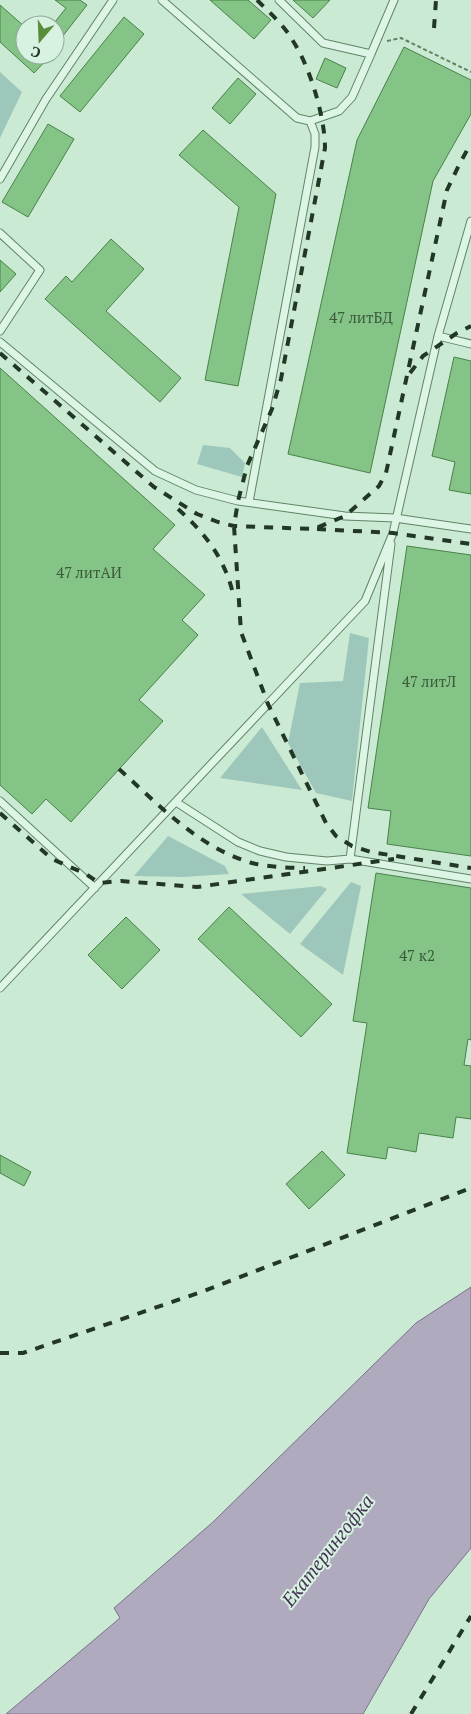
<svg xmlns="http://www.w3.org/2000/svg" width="471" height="1714" font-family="'PT Serif',serif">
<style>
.green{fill:#9ec7bc}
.water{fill:#b0aabf;stroke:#7b718c}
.building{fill:#84c486;stroke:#498149}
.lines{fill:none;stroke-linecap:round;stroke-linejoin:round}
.lane-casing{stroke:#608465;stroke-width:9}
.path{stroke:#608465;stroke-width:2;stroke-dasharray:4 2.5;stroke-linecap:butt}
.lane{stroke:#dcf5e4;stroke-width:7}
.rail{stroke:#223724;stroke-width:4;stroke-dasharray:9 9;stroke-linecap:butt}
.labels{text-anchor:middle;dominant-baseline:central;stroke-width:4;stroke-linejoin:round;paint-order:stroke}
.number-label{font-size:15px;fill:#3a5a3c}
.water-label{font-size:19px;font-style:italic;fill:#453355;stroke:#d8f2e1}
</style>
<rect width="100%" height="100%" fill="#caead4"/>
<path class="green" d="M0 72 22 92 0 138Z
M203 445 230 448 245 463 242 477 197 464Z
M350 633 369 638 352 801 316 793 288 743 300 683 343 681Z
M262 727 302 790 220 778Z
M168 836 225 866 229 874 183 877 134 876Z
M351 882 361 886 343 975 300 944Z
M321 886 327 889 290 934 241 894Z"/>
<path class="water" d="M471 1287V1548L429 1599 363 1714H6L120 1618 114 1608 213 1522 416 1323Z"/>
<path class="building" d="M55 0H80L87 5 62 37 55 31V22L66 8Z
M210 0H248L271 20 254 39Z
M293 0H330L313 18Z
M0 5 25 27V55H51L34 73 0 42Z
M124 17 144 34 80 112 60 96Z
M404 47 471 80V114L433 181 370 473 288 454 357 140Z
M325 58 346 68 337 88 316 79Z
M238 78 256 94 230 124 212 108Z
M48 124 74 139 28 217 2 202Z
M203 130 276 194 238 386 205 380 239 207 179 155Z
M111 239 144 269 106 311 181 378 160 402 45 299 66 276 72 282Z
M0 260 16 274 0 292Z
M454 357 471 361V494L449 490 455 462 432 456Z
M0 368 175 525 153 549 205 595 182 620 198 635 139 700 163 721 71 822 46 799 32 814 0 785Z
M407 546 471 555V856L387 844 391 811 368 808Z
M376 873 471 888V1040L468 1039 464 1065 471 1066V1119L456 1117 453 1138 419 1133 416 1152 388 1147 386 1159 347 1153 367 1023 353 1021Z
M229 907 332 1004 301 1037 198 939Z
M126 917 160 950 122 989 88 955Z
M322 1151 345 1175 309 1209 286 1184Z
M0 1155 31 1172 24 1186 0 1173Z"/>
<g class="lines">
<g class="lane-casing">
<path id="lane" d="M162 0 297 118 310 121 315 134V147L249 502
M279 0 323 43 371 54 352 97 339 111 310 121
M371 54 394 0
M0 179 46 99 113 0
M0 233 40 270 0 331
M438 336 471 344
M0 342 155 471 196 490 238 501 345 516 395 518 471 529
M0 801 95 888
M176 802 238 842 260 851 286 857 327 861 350 859 471 879
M350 859 391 544
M0 988 365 601 393 533 438 336 471 221"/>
</g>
<path class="path" d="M387 41 401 38 471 72"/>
<use href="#lane" class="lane"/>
<path class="rail" d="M257 0C270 13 284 25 293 41 310 67 325 117 325 148L281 379 272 409 247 466 238 501 234 526 241 632 268 704 326 823 336 836 352 846 371 852 471 868
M434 28 436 0
M0 353 154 487 197 514 218 522 234 526 314 529 345 516 379 486 386 473 447 190 460 163 471 143
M410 373 423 356 457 333 471 326
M178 509C206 534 226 560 234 598
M317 529 393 533 471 544
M119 769C159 805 199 848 252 863 268 867 289 868 305 868
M0 813 52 859 86 874 99 883 121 881 197 887 394 859
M0 1353H23L204 1291 471 1188
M411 1714 471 1616"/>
</g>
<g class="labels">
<g class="number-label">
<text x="361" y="317">47 литБД</text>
<text x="89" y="572">47 литАИ</text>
<text x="429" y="681">47 литЛ</text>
<text x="417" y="955">47 к2</text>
</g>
<g class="water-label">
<text transform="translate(327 1550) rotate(-52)">Екатерингофка</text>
</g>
</g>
<g transform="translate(40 40) rotate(199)"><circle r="24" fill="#d8f2e1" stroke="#8fa795"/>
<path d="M0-4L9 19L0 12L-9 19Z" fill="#598d37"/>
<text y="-8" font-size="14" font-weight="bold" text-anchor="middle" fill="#223724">С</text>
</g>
</svg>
